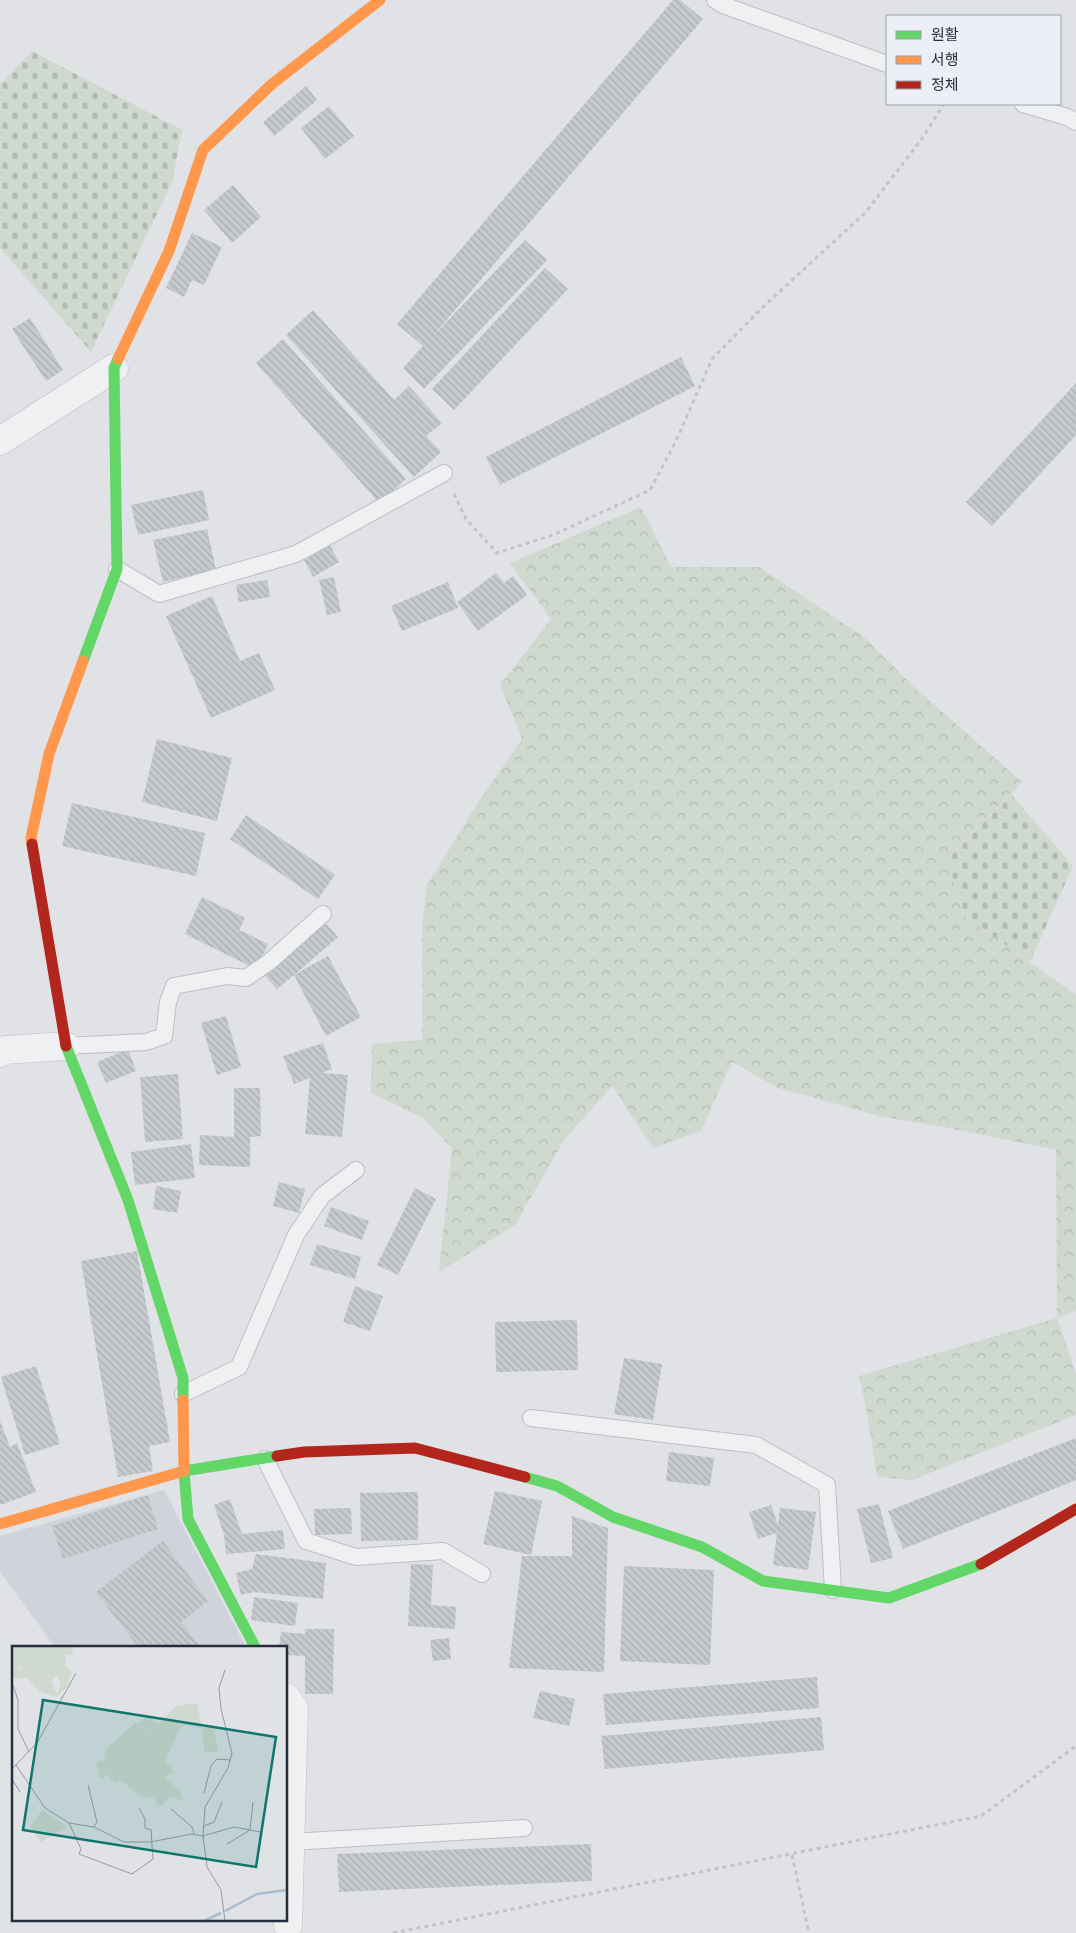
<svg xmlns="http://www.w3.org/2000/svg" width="1076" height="1933" font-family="'Source Sans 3','Noto Sans KR',sans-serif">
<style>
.built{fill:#cfd3db}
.forest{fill:url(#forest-crowns)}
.cemetery{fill:url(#cemetery-stones)}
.building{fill:url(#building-back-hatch)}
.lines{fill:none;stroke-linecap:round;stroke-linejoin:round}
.lane-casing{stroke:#bdbfc3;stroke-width:18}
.street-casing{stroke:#bdbfc3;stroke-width:29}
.path{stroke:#c1c3c8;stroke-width:3;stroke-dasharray:4 4;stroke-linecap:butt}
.lane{stroke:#eef0f2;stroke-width:16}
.street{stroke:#eef0f2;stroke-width:28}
.fast{stroke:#63d668;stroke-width:11}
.slow{stroke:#ff974d;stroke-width:11}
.jam{stroke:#b3261e;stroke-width:11}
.inset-river{fill:none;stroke:#acbdd2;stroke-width:2.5}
.inset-road{fill:none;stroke:#959aa3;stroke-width:1}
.view{fill:#0f766e;fill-opacity:0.15;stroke:#0f766e;stroke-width:2.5}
.inset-edge{fill:none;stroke:#252e3f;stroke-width:2.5}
</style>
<defs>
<pattern id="forest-crowns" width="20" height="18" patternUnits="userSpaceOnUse" patternTransform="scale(1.25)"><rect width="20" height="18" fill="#d0d9cf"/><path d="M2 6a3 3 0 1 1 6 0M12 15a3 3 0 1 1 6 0" fill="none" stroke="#b2bbb3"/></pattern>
<pattern id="cemetery-stones" width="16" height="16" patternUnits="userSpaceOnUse" patternTransform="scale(1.25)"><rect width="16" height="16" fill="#d0d9cf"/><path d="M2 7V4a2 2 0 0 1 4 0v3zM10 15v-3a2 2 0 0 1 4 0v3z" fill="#b2bbb3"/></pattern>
<pattern id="building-back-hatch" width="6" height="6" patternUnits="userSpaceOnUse" patternTransform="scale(1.25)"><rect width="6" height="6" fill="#c7cacd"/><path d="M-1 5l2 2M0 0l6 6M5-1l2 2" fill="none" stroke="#abaeb1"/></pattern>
</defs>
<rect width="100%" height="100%" fill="#e0e2e5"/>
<path class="built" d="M164 1490 246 1647H55L0 1572V1536Z"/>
<path class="forest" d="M641 507 671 567H759L865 638 915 688 1022 782 947 860 964 915 1076 995V1311L1057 1318 1076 1374V1415L912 1480 877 1477 866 1408 859 1376 1057 1318 1056 1150 954 1129 879 1116 778 1088 732 1062 701 1131 653 1148 612 1086 564 1140 515 1225 439 1272 452 1148 423 1118 371 1093 372 1044 422 1040V927L427 885 479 801 522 739 500 685 551 619 510 563Z"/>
<path class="cemetery" d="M32 51 182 130 172 182 91 352 0 248V84Z
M1011 794 1073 866 1030 962 964 915 947 860Z"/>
<path class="building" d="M673 0H680L703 19 432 337 525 240 547 260 424 389 403 368 423 346 397 324Z
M306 86 317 100 274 136 263 122Z
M329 106 354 136 325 159 301 128Z
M233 185 261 217 232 243 204 210Z
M192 233 222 247 204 285 192 280 184 297 166 288Z
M545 268 568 289 454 410 432 389Z
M313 310 394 400 409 386 442 423 426 436 441 452 414 477 286 335Z
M30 318 63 370 46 381 12 329Z
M283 339 406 479 379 503 256 363Z
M681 357 695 386 500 485 486 457Z
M1076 383V435L992 526 966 502Z
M203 490 209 520 138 535 131 505Z
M207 529 216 570 163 582 153 540Z
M330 545 339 562 313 577 304 560Z
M496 573 504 583 513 576 527 595 478 631 457 602Z
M334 577 341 612 327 615 319 580Z
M267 580 270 597 239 602 236 585Z
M448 582 458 608 402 631 391 606Z
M212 596 240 661 259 653 275 690 211 718 166 616Z
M157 739 232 758 217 821 142 802Z
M72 803 205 833 196 876 62 846Z
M246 815 335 875 318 899 230 839Z
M202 897 245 918 239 930 268 944 256 969 185 934Z
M323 920 338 937 294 975 328 956 361 1017 326 1036 294 975 277 989 262 972Z
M226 1016 241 1067 217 1075 201 1023Z
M323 1043 332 1069 322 1073 348 1075 342 1137 305 1134 310 1078 294 1084 283 1056Z
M128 1049 136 1071 106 1083 97 1062Z
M178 1074 183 1139 145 1142 140 1077Z
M234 1088H260L261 1136 250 1137V1167L199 1165 200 1135 234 1137Z
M191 1144 195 1178 135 1185 131 1152Z
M279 1182 305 1189 299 1213 273 1206Z
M156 1186 181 1191 177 1213 153 1209Z
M415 1188 436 1199 398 1275 377 1265Z
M331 1207 369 1221 362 1240 324 1226Z
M317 1244 361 1257 355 1279 310 1265Z
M137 1251 170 1442 149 1446 153 1471 118 1477 81 1261Z
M355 1286 383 1296 370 1331 343 1322Z
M577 1320 578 1370 496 1372 495 1322Z
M624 1358 662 1364 653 1420 614 1414Z
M36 1366 60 1444 25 1455 1 1377Z
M0 1421 10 1447 17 1443 36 1492 0 1505Z
M1076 1438V1480L903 1549 888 1511Z
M669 1452 714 1458 710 1486 666 1481Z
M495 1491 542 1501 531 1555 483 1544Z
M418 1492V1540L361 1541 360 1493Z
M148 1495 158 1529 63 1559 52 1526Z
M230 1499 242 1534 283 1530 285 1549 226 1554 224 1535 214 1505Z
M879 1504 893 1558 871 1563 857 1509Z
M771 1505 778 1525 780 1508 816 1512 808 1570 773 1565 777 1533 758 1539 749 1512Z
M351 1508 352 1534 315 1535 314 1509Z
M572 1516 608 1528 604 1672 509 1668 522 1556H572Z
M163 1541 208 1601 181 1622 200 1647H138L96 1592Z
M256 1554 326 1563 323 1599 254 1592 241 1595 236 1573 252 1569Z
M411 1564 433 1565 431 1605 456 1607 455 1629 408 1626Z
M624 1566 714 1570 710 1665 620 1661Z
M254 1597 298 1603 295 1626 251 1620Z
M305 1629H334L333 1694H305V1656L286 1655V1647H279L281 1632 305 1634Z
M449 1638 451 1659 433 1661 430 1640Z
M817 1677 819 1708 606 1725 603 1694Z
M540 1691 575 1699 569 1726 533 1718Z
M821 1717 824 1750 605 1769 601 1736Z
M591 1844 592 1881 339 1892 337 1854Z"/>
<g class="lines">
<g class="lane-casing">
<path id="lane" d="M715 0 723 5 887 64
M1023 104 1067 117 1076 122
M117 569 159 594 296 554 444 473
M66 1046 146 1042 164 1036 168 1002 174 986 227 976 246 978 269 962 323 914
M183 1394 239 1367 296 1235 322 1196 356 1170
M531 1418 756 1445 827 1485 833 1590
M265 1459 306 1541 356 1557 443 1551 482 1574
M286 1838 291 1842 524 1828"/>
</g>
<g class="street-casing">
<path id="street" d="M0 441 114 368
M0 1053 5 1050 66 1046
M286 1697 294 1708 288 1925"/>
</g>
<path class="path" d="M454 494 466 519 497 553 553 535 650 490 676 441 712 359 764 306 866 212 923 137 944 104
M792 1855 809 1933
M393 1933 981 1816 1076 1746"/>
<use href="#lane" class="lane"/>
<use href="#street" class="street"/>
<path class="fast" d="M83 661 117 569 114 368 118 359
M66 1046 128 1200 183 1378V1400
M525 1477 557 1486 613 1517 702 1547 763 1581 889 1598 981 1564
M255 1647 188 1519 184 1471 277 1456"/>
<path class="slow" d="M118 359 169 251 203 150 272 84 380 0
M32 844 31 838 49 754 83 661
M0 1524 184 1471 183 1400"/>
<path class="jam" d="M32 844 66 1046
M277 1456 304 1452 415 1448 525 1477
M981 1564 1076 1509"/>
</g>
<g transform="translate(12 1646)">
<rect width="275" height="275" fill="#e0e2e5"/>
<path d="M0 20 22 30 42 32 40 36 45 48 49 39 46 31 54 20 60 26 54 42 44 51 27 45 15 32H0Z" fill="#d0d9cf"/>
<path d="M0 0H66L60 2 61 9H54L52 26 42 32 12 29 9 22 0 20ZM185 57 190 82 201 80 206 102 205 106 193 107 190 82 169 79 153 116 160 121 161 127 153 131 168 145 172 155 158 151 149 160 144 159V153L126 149 110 135 103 137 96 129 88 133 84 116 92 114 94 103 124 76 132 86 139 85 164 60Z" fill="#d0d9cf"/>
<path d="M136 71 146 78 139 85 132 86 126 77ZM30 164 55 180 29 196 18 181Z" fill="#d0d9cf"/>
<path class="inset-river" d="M213 265 245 248 275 244M192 275 209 267"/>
<path class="inset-road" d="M213 24 207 42 209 63 220 107 216 122 193 161 191 190 222 181 248 186M0 37 6 54V83L17 106M4 119 33 162 57 177 82 181 112 196H138L180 188 191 190 195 221 209 244 213 275M0 122V133L8 146M0 123 25 97 64 27M76 139 85 176 82 181M192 147 199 120 205 113 218 114M159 163 180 181 182 188M57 177 69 203 67 208 120 228 141 213 139 184 133 182V173L127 162M192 180 202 176 210 156M215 198 238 184 241 156"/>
<path class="view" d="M31 54 264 91 244 221 11 184Z"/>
<rect width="275" height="275" class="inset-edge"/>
</g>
<rect x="886" y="15" width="175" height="90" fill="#eceff5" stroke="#9ca2ac"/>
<rect x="896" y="31" width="25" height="8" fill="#63d668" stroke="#9ca2ac"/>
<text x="931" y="40" font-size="15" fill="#252e3f">원활</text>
<rect x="896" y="56" width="25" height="8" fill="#ff974d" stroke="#9ca2ac"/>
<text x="931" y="65" font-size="15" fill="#252e3f">서행</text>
<rect x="896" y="81" width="25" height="8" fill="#b3261e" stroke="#9ca2ac"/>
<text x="931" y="90" font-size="15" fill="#252e3f">정체</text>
</svg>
